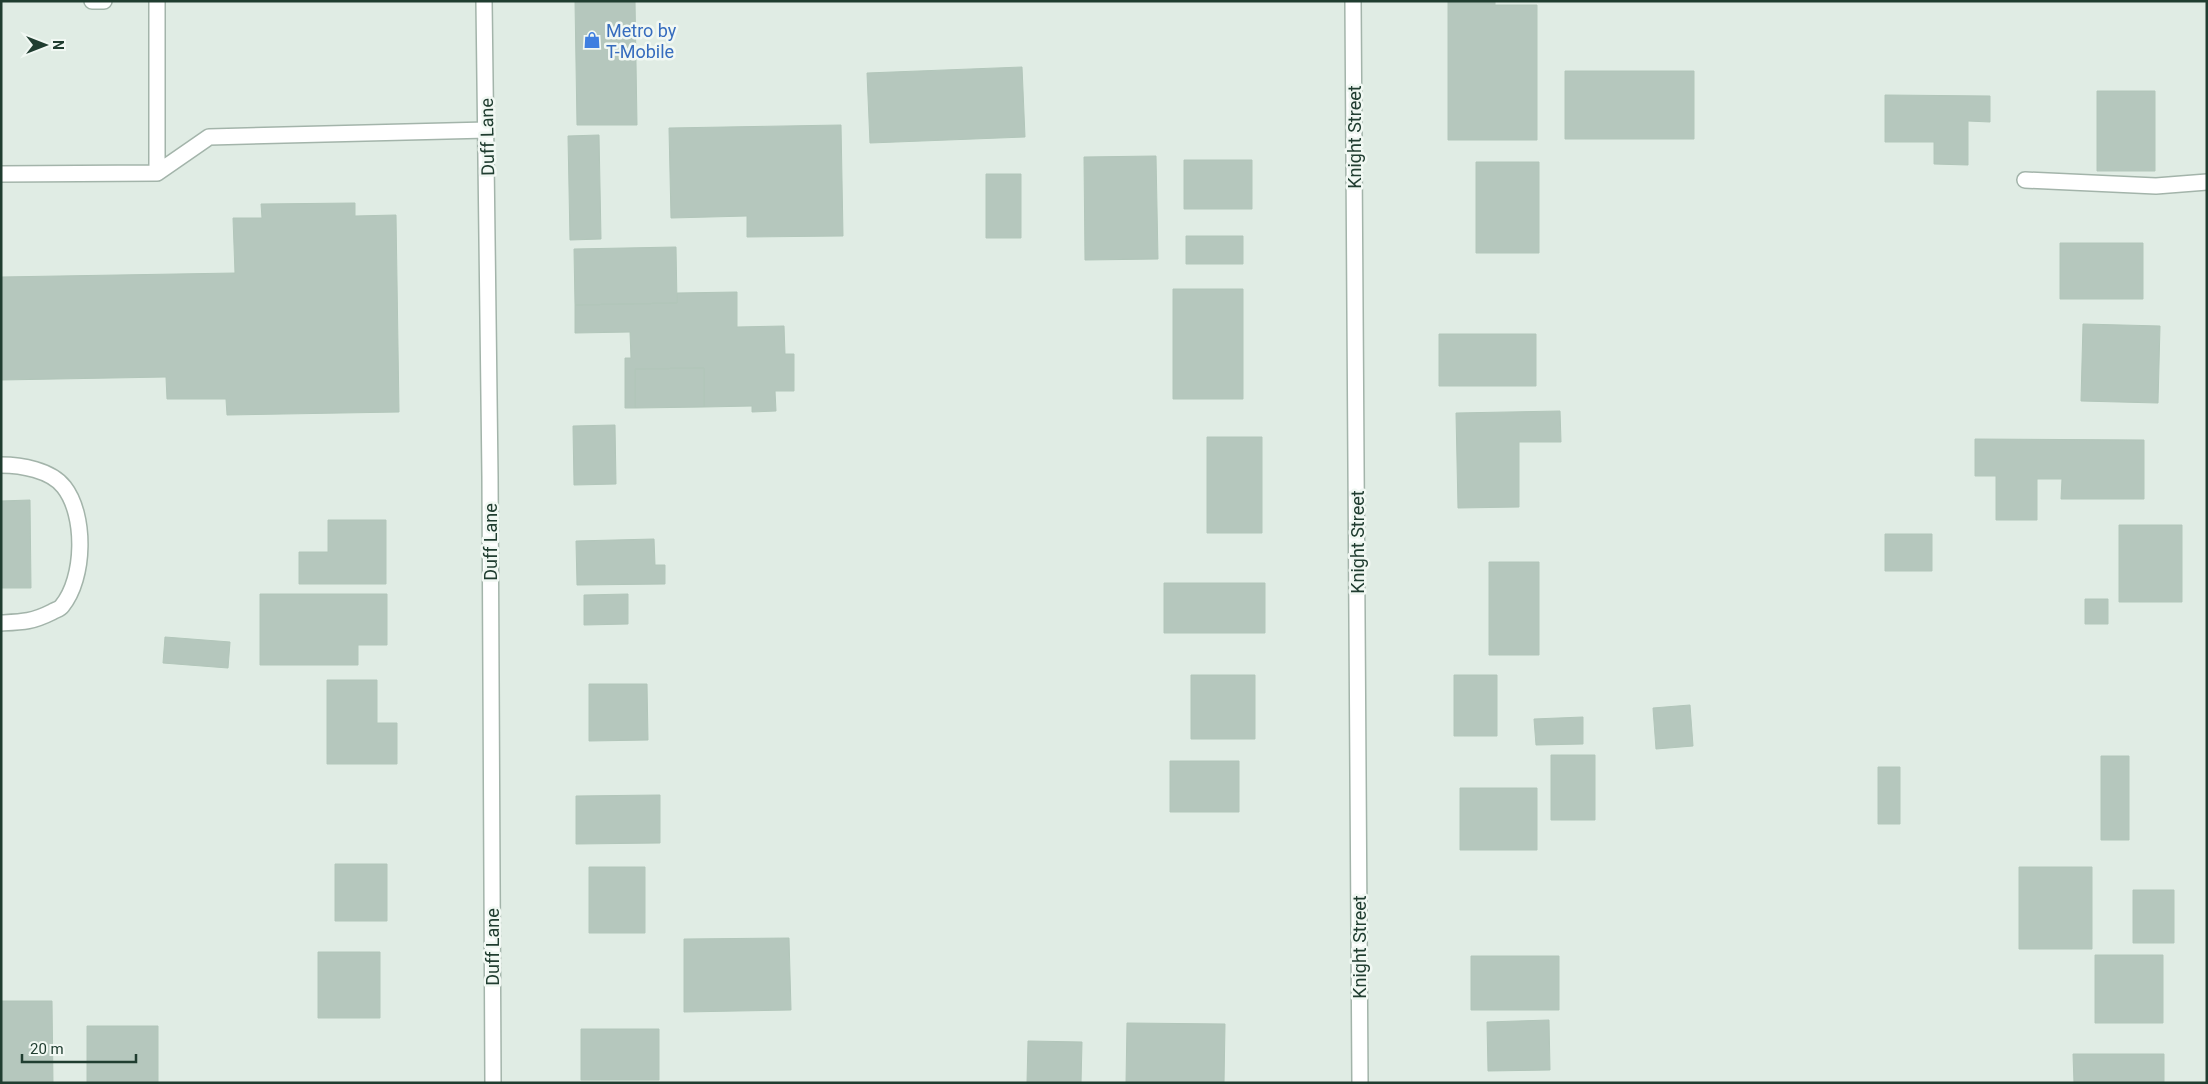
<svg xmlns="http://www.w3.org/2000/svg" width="2208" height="1084" font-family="Roboto,sans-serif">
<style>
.building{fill:#b5c7bd;stroke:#b2c6ba}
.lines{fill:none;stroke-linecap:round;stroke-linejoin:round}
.service-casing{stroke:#a3b4aa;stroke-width:18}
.minor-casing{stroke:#a3b4aa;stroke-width:18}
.service{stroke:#fff;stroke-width:15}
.minor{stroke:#fff;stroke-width:15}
.labels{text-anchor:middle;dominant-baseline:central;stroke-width:5;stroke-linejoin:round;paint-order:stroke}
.shop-label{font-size:18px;fill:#366cbe;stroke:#f1f8f3;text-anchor:start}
.street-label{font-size:18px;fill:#203d30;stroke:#f1f8f3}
</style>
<rect width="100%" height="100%" fill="#e0ece4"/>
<path class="building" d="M575 1H635L637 125H577Z
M1448 1H1495V5H1537V140H1448Z
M1022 67 1025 137 870 143 867 73Z
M1565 71H1694V139H1565Z
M2097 91H2155V171H2097Z
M1885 95 1990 96V122L1968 121V165L1934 164V142H1885Z
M841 125 843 236 747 237V216L671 218 669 128Z
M599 135 601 239 570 240 568 136Z
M1156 156 1158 259 1085 260 1084 157Z
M1184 160H1252V209H1184Z
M1476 162H1539V253H1476Z
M986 174H1021V238H986Z
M355 203V216L396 215 399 412 227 415 226 399H167L166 377 1 380V277L235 273 233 218H262L261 204Z
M1186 236H1243V264H1186Z
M2060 243H2143V299H2060Z
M676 247 677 303 575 305 574 249Z
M1173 289H1243V399H1173Z
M737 292V327L784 326 785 354H794V391H775L776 411 752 412V406L704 407V368L635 369V408H625V358H631L630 332 575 333V305L677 303V293Z
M2083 324 2160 326 2158 403 2081 401Z
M1439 334H1536V386H1439Z
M704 368V407L635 408V369Z
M1560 411 1561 442H1519V507L1458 508 1456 413Z
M615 425 616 484 574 485 573 426Z
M1207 437H1262V533H1207Z
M1975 439 2144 440V499H2061L2062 479H2037V520H1996V476H1975Z
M30 500 31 588H1V501Z
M328 520H386V584H299V552H328Z
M2119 525H2182V602H2119Z
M1885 534H1932V571H1885Z
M654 539 655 565H665V584L577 585 576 541Z
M1489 562H1539V655H1489Z
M1164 583H1265V633H1164Z
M260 594H387V645H358V665H260Z
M628 594V624L584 625V595Z
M2085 599H2108V624H2085Z
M165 637 230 642 228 668 163 663Z
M1191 675H1255V739H1191Z
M1454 675H1497V736H1454Z
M327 680H377V723H397V764H327Z
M589 684H647L648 740 589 741Z
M1690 705 1693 746 1656 749 1653 708Z
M1583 717V744L1536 745 1534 719Z
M1551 755H1595V820H1551Z
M2101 756H2129V840H2101Z
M1170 761H1239V812H1170Z
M1878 767H1900V824H1878Z
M1460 788H1537V850H1460Z
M660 795V843L576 844V796Z
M335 864H387V921H335Z
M589 867H645V933H589Z
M2019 867H2092V949H2019Z
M2133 890H2174V943H2133Z
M789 938 791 1010 684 1012V939Z
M318 952H380V1018H318Z
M2095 955H2163V1023H2095Z
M1471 956H1559V1010H1471Z
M1 1001H52L53 1083H1Z
M1549 1020 1550 1070 1488 1071 1487 1022Z
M1127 1023 1225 1024 1224 1083H1126Z
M87 1026H158V1083H87Z
M581 1029H659V1080H581Z
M1028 1041 1082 1042 1081 1083H1027Z
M2073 1054H2164V1083H2074Z"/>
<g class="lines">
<g class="service-casing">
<path id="service" d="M92 1H104
M157 1V173
M1 174 157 173 209 137 487 130
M2025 180 2156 186 2207 182
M1 465C21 465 51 470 64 487 86 515 85 578 62 606 60 609 55 610 52 612 32 622 23 622 1 623"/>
</g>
<g class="minor-casing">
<path id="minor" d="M484 1 490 476 493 1083
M1353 1 1360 1083"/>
</g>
<use href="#service" class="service"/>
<use href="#minor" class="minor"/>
</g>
<defs>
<g id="shop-bare" transform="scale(1.35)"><path d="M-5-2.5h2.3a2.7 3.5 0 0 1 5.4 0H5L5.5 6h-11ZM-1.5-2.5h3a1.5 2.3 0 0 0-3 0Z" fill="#3f7fe0" stroke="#f1f8f3" stroke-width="2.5" paint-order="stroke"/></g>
</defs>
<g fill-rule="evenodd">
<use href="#shop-bare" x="592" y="40"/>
</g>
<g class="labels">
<g class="shop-label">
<text x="606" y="30">Metro by<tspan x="606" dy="21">T-Mobile</tspan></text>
</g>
<g class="street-label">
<text transform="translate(487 137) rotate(-91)">Duff Lane</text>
<text transform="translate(1354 137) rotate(-90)">Knight Street</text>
<text transform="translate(490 542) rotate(-90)">Duff Lane</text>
<text transform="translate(1357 542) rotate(-90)">Knight Street</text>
<text transform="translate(492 947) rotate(-90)">Duff Lane</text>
<text transform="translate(1359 947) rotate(-90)">Knight Street</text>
</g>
</g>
<rect width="2208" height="1084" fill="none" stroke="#203d30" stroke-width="5"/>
<g transform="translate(45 45) rotate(90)" stroke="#f1f8f3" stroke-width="4" paint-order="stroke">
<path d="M0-4L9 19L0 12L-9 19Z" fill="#203d30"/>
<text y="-8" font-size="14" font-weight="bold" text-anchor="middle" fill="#203d30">N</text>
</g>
<path d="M22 1054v8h114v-8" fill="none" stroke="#203d30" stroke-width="2.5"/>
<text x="30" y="1054" font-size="15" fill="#203d30" stroke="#f1f8f3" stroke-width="4" paint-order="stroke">20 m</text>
</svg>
